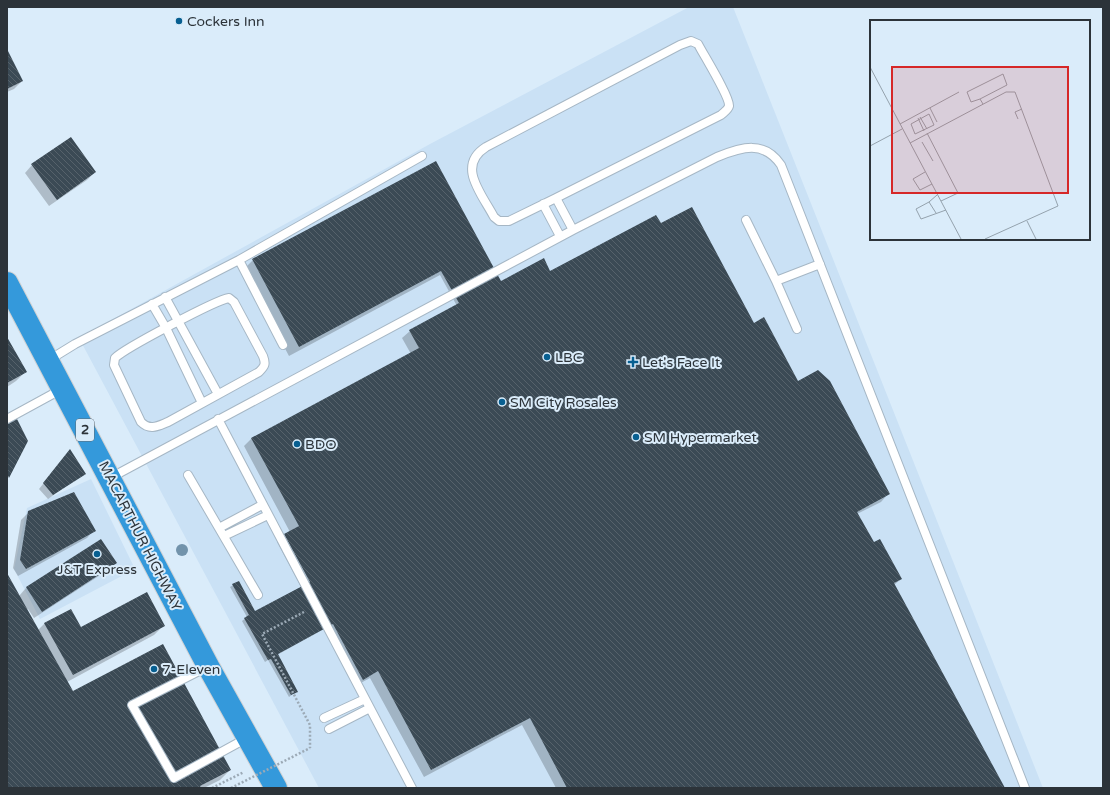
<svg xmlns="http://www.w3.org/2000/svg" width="1110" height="795" font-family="'Varela Round',sans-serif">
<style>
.built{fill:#cae1f5}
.shadow{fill:#0003}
.building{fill:url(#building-back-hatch)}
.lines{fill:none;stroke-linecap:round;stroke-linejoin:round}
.lane-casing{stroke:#a6b7c5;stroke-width:10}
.highway-casing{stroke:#d1d2d3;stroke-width:24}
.path{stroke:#9caab6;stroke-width:2.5;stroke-dasharray:2 2;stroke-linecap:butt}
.lane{stroke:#fff;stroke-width:8}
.highway{stroke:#3499db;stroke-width:22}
.path-bridge{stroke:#9caab6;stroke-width:2.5;stroke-dasharray:2 2;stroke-linecap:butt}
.tree{fill:#7293ab}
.poi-dot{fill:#075f91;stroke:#daecfa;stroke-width:1.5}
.labels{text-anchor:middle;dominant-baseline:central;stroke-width:4;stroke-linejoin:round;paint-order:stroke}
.shield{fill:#daecfa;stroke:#606a73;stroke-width:1}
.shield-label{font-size:13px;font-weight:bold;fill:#2c3339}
.poi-label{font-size:14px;fill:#2c3339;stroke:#daecfa;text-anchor:start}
.street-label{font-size:14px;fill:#2c3339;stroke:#daecfa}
.inset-road{fill:none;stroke:#94a2ad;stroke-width:1}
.view{fill:#d62828;fill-opacity:0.15;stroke:#d62828;stroke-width:2}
.inset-edge{fill:none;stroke:#2c3339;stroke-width:2}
</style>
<defs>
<pattern id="building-back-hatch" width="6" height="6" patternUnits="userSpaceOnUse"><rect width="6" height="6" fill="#3b4a55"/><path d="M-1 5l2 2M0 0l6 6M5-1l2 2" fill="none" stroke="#56626b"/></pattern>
</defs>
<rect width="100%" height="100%" fill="#daecfa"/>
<path class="built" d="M689 7H733L1043 788H319L79 338 430 144Z
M91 479 135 569 40 619 14 569 27 508Z"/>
<path class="shadow" d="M7 52 22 81 14 89 7 92Z
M436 162 497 284 550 273 660 225 754 324 798 382 888 494 881 502 857 514 873 544 901 579 894 585 1004 788H556L522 725 424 777 370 678 355 686 324 629 277 655 297 691 289 697 268 660 265 662 242 621 247 617 230 587 238 582 255 612 301 587 277 542 290 532 244 446 251 439 411 354 402 338 410 331 457 306 440 275 289 356 243 270 253 260Z
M32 165 95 172 87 180 49 206 25 173Z
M7 339 26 371 16 381 7 387Z
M66 455 85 473 48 499 39 489Z
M29 512 94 530 87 538 18 576 13 568 21 520Z
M101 540 116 563 108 570 34 618 28 609 26 610 38 630 45 623 80 628 164 625 154 635 67 682 73 692 230 770 220 780 204 788H7V576L19 596 26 588Z"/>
<path class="building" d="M7 49 23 81 7 89Z
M71 137 96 172 57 200 31 164Z
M436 161 501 281 544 258 550 271 656 215 661 223 692 207 754 323 764 317 798 381 818 370 830 381 890 494 857 512 874 542 880 539 902 579 894 583 1005 788H567L530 718 431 770 378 671 363 680 333 624 278 654 298 692 291 695 271 659 268 660 244 618 249 615 232 584 239 581 255 611 310 582 284 534 299 526 251 438 419 348 409 330 459 303 441 271 299 347 252 259Z
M7 337 27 372 7 383Z
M17 419 28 441 9 478 7 474V423Z
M70 449 86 474 53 495 43 483Z
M74 492 96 531 26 569 20 560 28 511Z
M101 539 117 563 42 612 26 587Z
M7 573 73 691 163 644 231 770 200 786 201 788H7Z
M147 592 165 626 73 675 44 623 71 609 81 627Z"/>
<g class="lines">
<g class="lane-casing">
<path id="lane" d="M556 198 509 221H499L494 217C482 194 456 166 486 147L680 45 691 41 698 44C703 54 730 97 729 106 728 110 724 112 721 115L556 198 573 230
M543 204 560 236
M746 220 776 281
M239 260 283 345
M165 297 218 394
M229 298 234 302 263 356C266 364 265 366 259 372L168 422C158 426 150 431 141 422L114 365 115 358C125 348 216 300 229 298Z
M152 304 166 328 202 403
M797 329 776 281 820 264
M49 360 75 344 239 260 422 156
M7 419 62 389
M218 419 412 788
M188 475 258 595
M110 478 573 230 717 157C742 147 764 140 781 165L1025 788
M219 528 262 505
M224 536 268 515
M207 667 132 705 174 778 247 738
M324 718 365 699
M329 729 370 708"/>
</g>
<g class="highway-casing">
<path id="highway" d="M7 283 208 666 276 788"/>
</g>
<path class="path" d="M304 612 262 634 310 725V748
M212 788 244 772"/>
<use href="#lane" class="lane"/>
<use href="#highway" class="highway"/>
<path class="path-bridge" d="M231 788 310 748"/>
</g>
<circle class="tree" cx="182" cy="550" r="6"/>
<g class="poi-dot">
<circle cx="179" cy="21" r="4"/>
<circle cx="547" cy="357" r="4"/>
<path d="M631 356h4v4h4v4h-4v4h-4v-4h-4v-4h4z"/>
<circle cx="502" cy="402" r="4"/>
<circle cx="636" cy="437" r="4"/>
<circle cx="297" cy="444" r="4"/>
<circle cx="97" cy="554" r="4"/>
<circle cx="154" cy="669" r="4"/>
</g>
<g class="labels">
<rect class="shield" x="76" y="419" width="18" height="22" rx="3"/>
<g class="shield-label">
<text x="85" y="430">2</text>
</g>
<g class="poi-label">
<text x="187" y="21">Cockers Inn</text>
<text x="555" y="357">LBC</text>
<text x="642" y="362">Let's Face It</text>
<text x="510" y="402">SM City Rosales</text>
<text x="644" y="437">SM Hypermarket</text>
<text x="305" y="444">BDO</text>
<text x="97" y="569" text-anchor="middle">J&amp;T Express</text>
<text x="162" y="669">7-Eleven</text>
</g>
<g class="street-label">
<text transform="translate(140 536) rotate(63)">MACARTHUR HIGHWAY</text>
</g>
</g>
<g transform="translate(870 20)">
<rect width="220" height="220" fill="#daecfa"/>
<path class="inset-road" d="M0 47 91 219M110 79 101 82 97 72 133 54 137 65 110 79 113 84M60 88 67 102M59 94 64 105 45 114 41 104ZM50 97 57 109M48 98 54 111M148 99 145 92 152 89M30 104 89 72M57 113 88 173 71 181M52 122 63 141M40 123 136 72H145L188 186 115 219M0 126 32 109M55 152 43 159 50 170 62 164M59 182 46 189 51 199 76 190M66 193 59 182 67 175M157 201 166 219"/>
<path class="view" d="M22 47H198V173H22Z"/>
<rect width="220" height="220" class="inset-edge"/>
</g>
<rect width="1110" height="795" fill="none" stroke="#2c3339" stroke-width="16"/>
</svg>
